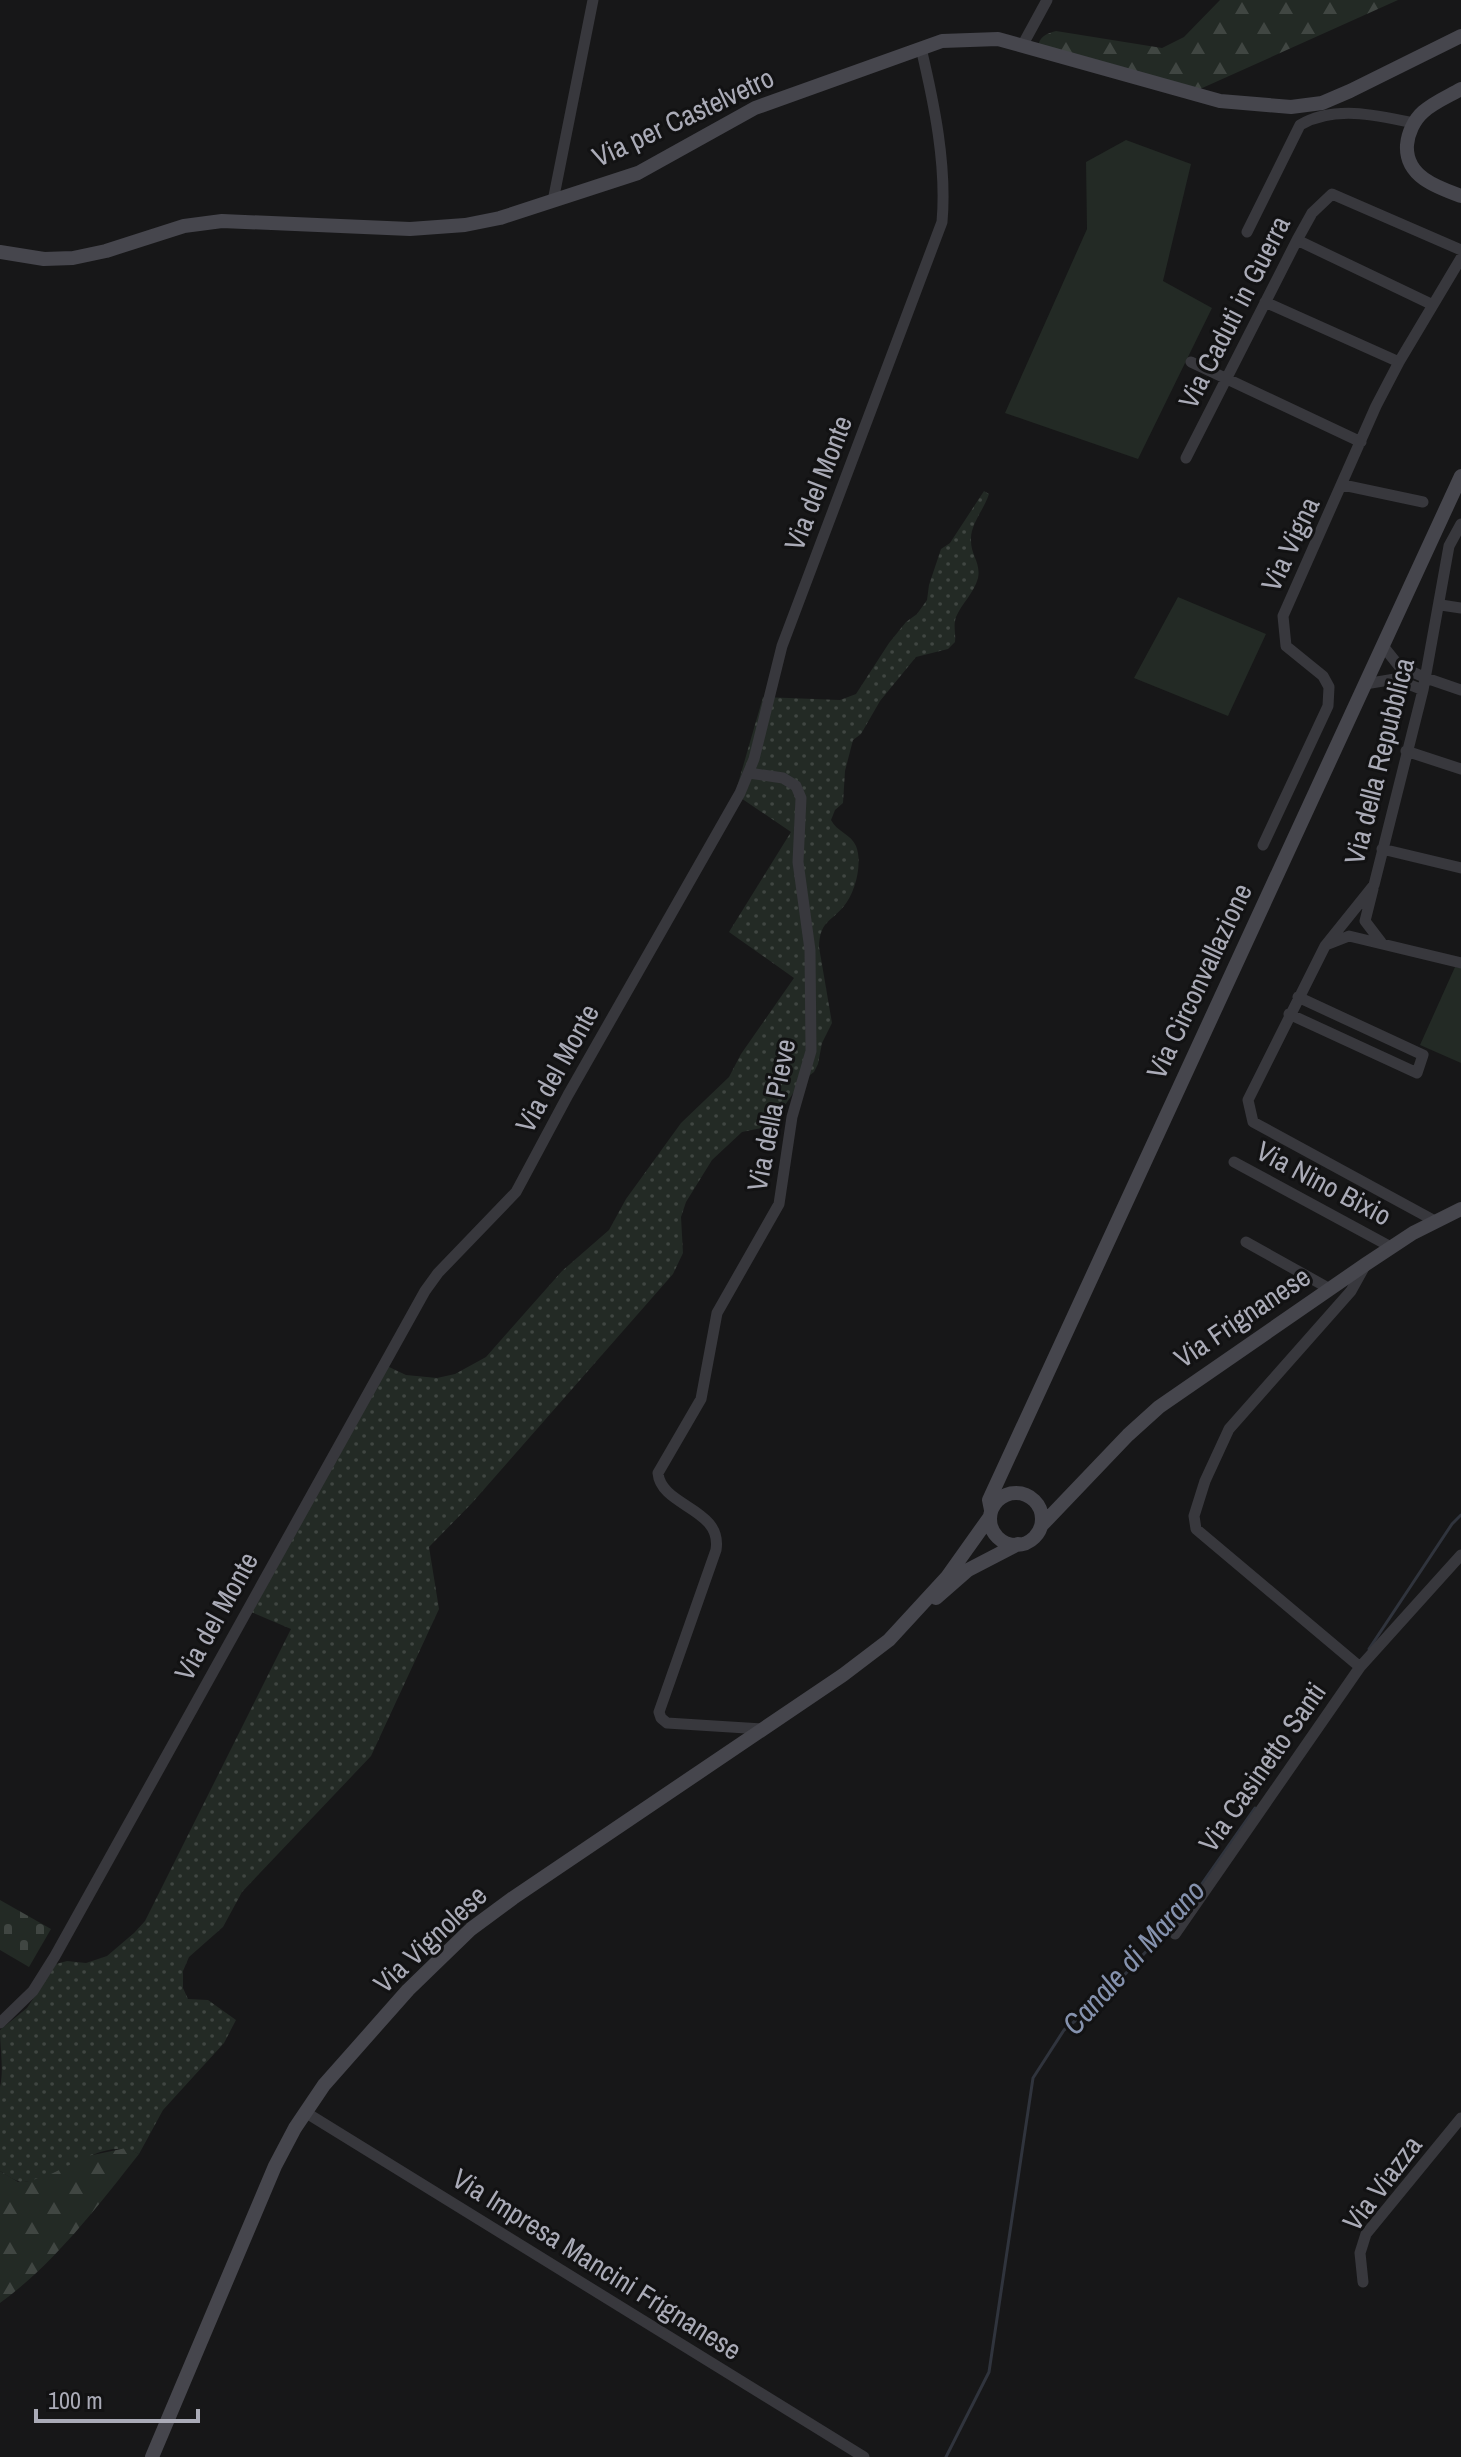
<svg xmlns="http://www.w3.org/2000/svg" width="1461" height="2457" font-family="'Archivo Narrow',sans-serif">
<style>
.grass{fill:url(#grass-dots)}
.forest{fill:url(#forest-firs)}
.cemetery{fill:url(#cemetery-stones)}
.park{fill:#232a25}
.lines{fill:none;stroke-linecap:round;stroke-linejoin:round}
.stream{stroke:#30343d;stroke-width:3}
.street{stroke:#38383d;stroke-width:11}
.secondary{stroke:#46464d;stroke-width:14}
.labels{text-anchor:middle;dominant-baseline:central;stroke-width:6;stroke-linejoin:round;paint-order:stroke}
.street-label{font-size:28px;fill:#aaabb7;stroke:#121213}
.water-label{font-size:30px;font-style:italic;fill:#8592ae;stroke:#121213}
</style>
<defs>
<pattern id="grass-dots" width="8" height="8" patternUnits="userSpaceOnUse" patternTransform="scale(2)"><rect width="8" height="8" fill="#232a25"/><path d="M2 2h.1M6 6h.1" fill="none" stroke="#404642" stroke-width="1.8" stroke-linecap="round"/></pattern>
<pattern id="forest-firs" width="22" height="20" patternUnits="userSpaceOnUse" patternTransform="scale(2)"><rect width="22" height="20" fill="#232a25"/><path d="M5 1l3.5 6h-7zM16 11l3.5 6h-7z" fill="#404642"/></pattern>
<pattern id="cemetery-stones" width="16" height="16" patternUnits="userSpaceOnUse" patternTransform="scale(2)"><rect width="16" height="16" fill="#232a25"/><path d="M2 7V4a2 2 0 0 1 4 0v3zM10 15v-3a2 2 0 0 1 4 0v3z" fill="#404642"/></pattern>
</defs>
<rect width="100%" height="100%" fill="#171718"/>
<path class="grass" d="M984 491 989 494C984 510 970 524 971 541 971 555 981 563 978 578 974 593 962 603 956 617 953 626 956 633 955 642L948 649 916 657 880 701 861 734 853 740 845 771 843 803 835 810 831 820C837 832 851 834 856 846 863 863 855 893 844 906 830 923 820 921 819 947L832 1023 822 1043 818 1064 814 1072 801 1082 776 1118 767 1127 742 1132 712 1160 686 1202 681 1217 683 1253 673 1274 472 1503 429 1547 439 1609 371 1756 242 1892 223 1927 189 1957 183 1971V1988L188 1999 208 2000 236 2020 224 2043 163 2110 139 2154C98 2134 63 2182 23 2182 15 2182 7 2175 0 2171V2087C4 2071 0 2048 0 2030L27 2008 56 1964 67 1961 86 1963 107 1956 134 1933 145 1921 291 1629 244 1609 387 1366 406 1375 437 1378 455 1374 486 1357 562 1271 609 1230 626 1199 681 1123 729 1077 741 1054 794 978 729 932 791 832 735 794 763 697 840 700 856 694 889 643 906 622 917 614 927 600 929 585 941 549 950 543Z"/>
<path class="forest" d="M1220 0H1398L1200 89 1038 48C1039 36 1046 34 1056 31L1162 48 1184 37Z
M126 2148 139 2154C97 2207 55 2263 0 2303V2171L18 2182H26L49 2175 88 2156Z"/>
<path class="cemetery" d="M0 1900 51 1929 29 1967 0 1950Z"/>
<path class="park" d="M1126 140 1191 164 1163 281 1212 308 1138 459 1005 413 1087 229 1086 162Z
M1178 597 1266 634 1228 716 1134 678Z
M1455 967 1461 968V1063L1420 1045Z"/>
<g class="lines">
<path class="stream" d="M1369 1649 1452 1524 1461 1515
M946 2457 989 2372 1033 2078 1064 2030 1102 1999 1180 1915 1255 1808"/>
<path class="street" d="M1022 46 1047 0
M553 201 593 0
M1247 232 1300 125C1334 105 1377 115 1414 123
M1297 240 1433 305
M1265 302 1399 362
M1191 362 1361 442
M1186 458 1297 240 1312 213 1332 194 1461 250
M1343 485 1423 502
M1441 605 1461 608
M1383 646 1399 666 1426 678 1461 690
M1365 684 1395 679 1423 690
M1406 751 1461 769
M749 773 783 778 796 786 801 798 798 862 810 950 811 1051 792 1117 779 1204 717 1313 701 1399 658 1473C661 1507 723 1508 716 1550L659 1712 661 1718 667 1723 762 1729
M1263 845 1328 706 1329 687 1323 676 1286 646 1283 616 1376 406 1399 362 1461 258
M1382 849 1461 868
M1373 889 1365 921 1381 942
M1326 945 1349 936 1461 963
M1289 1014 1417 1073 1423 1055 1298 997
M1234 1162 1391 1247
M1435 1221 1253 1122 1248 1100 1325 946 1374 885 1423 690 1449 546 1461 524
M1246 1242 1330 1289
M1360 1667 1196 1529 1194 1516 1205 1481 1229 1429 1351 1291 1366 1264
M1175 1934 1360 1667 1461 1555
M0 2023 33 1991 55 1956 425 1291 438 1273 516 1192 568 1095 740 793 754 759 782 646 942 222C947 165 934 103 921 48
M305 2112 864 2457
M1363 2282 1360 2253 1366 2234 1461 2118"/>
<path class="secondary" d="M1461 89C1449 96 1434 102 1423 112 1414 120 1408 133 1407 145 1405 176 1436 187 1461 196
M0 252 44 259 73 258 106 251 184 226 222 221 410 229 465 225 500 218 638 173 755 108 942 41 998 39 1220 101 1291 107 1322 103 1350 91 1461 36
M990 1519a26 26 0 1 1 52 0a26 26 0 1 1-52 0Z
M991 1510 989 1500 1461 476
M1041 1526 1128 1435 1159 1407 1366 1264 1413 1233 1461 1209
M936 1598 968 1570 1018 1544
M152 2457 275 2166 295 2128 324 2085 408 1990 471 1929 513 1898 843 1675 889 1640 947 1577 989 1518"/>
</g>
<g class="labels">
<g class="street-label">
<text transform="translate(683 117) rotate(-25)">Via per Castelvetro</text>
<text transform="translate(1234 312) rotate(-63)">Via Caduti in Guerra</text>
<text transform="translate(818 483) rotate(-69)">Via del Monte</text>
<text transform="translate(1290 544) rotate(-65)">Via Vigna</text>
<text transform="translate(1379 761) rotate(-76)">Via della Repubblica</text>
<text transform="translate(1199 981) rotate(-65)">Via Circonvallazione</text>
<text transform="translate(557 1068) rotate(-61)">Via del Monte</text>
<text transform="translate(771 1115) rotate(-79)">Via della Pieve</text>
<text transform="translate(1324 1183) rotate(28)">Via Nino Bixio</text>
<text transform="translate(1242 1317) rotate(-34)">Via Frignanese</text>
<text transform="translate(216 1616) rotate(-61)">Via del Monte</text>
<text transform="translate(1262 1767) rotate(-55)">Via Casinetto Santi</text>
<text transform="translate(430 1939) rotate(-43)">Via Vignolese</text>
<text transform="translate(1382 2183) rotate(-53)">Via Viazza</text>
<text transform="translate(597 2264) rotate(32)">Via Impresa Mancini Frignanese</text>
</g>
<g class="water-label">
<text transform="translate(1133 1957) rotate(-48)">Canale di Marano</text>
</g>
</g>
<path d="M36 2409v12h162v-12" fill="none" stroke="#aaabb7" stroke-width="4"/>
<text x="48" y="2409" font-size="24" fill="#aaabb7" stroke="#121213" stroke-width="6" paint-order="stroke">100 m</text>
</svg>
